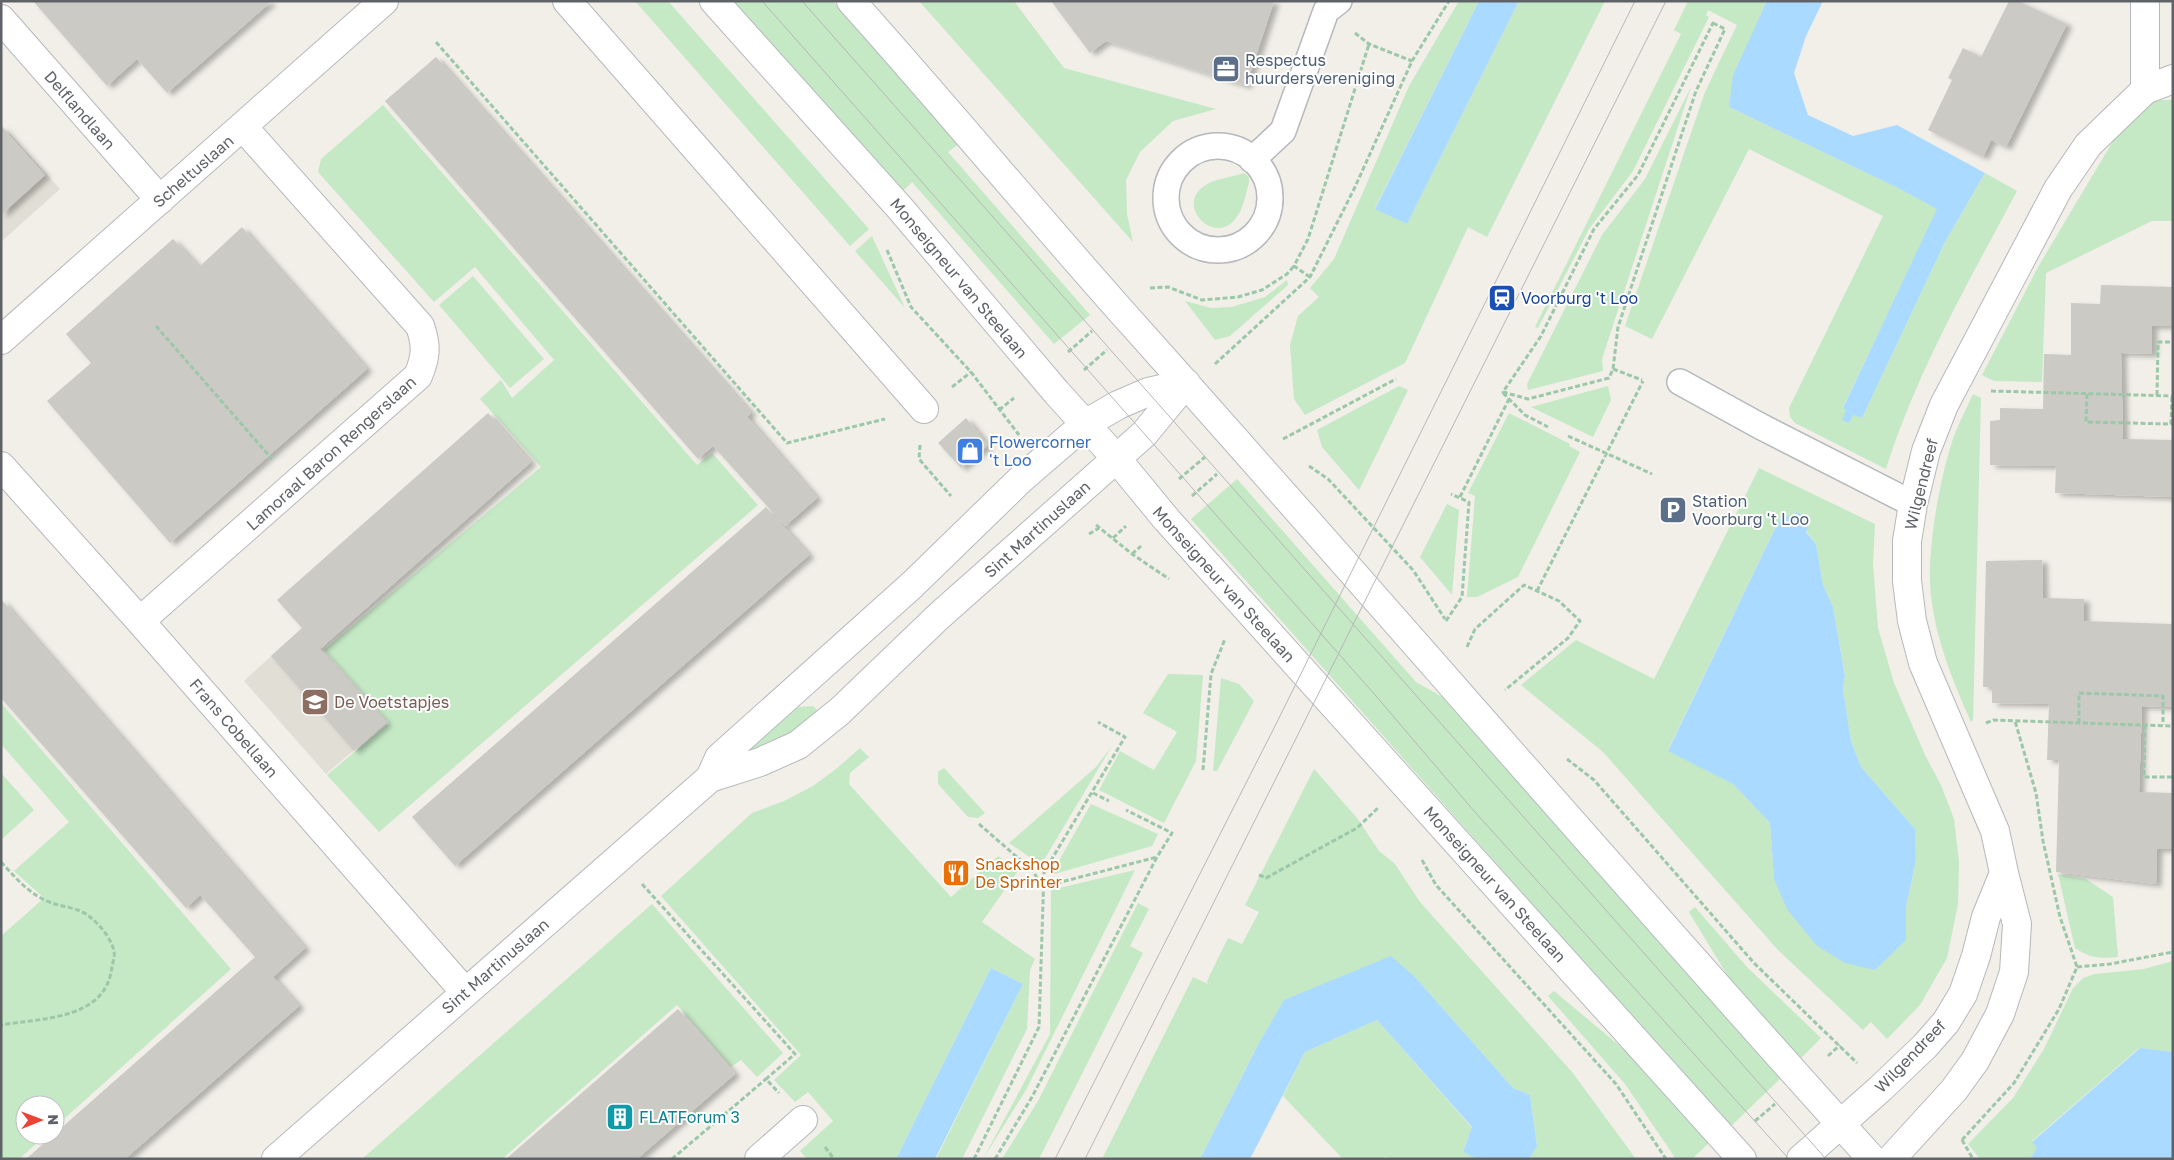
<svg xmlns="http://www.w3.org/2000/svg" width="2174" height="1160" font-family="'Golos Text',sans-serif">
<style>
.education{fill:#e1ded6}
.green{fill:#c5e8c5;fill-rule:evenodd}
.water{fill:#aadaff}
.building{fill:#cccac5;filter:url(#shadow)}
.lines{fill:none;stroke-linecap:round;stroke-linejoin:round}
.lane-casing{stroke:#b5b8bc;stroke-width:28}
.street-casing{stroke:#b5b8bc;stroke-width:30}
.secondary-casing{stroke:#b6babf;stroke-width:30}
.path{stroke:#9cc7a9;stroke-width:3;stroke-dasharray:5 2.5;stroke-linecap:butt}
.lane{stroke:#fff;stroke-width:25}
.street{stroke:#fff;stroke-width:28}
.secondary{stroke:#fff;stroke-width:28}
.tram{stroke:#b6b7b8;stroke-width:1}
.labels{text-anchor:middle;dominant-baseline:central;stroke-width:4;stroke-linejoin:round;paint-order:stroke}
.service-label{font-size:16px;fill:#4e5e75;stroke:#fff;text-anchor:start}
.street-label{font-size:16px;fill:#5f6368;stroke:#fff}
.transit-label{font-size:16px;fill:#164399;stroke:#fff;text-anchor:start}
.shop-label{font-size:16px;fill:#366cbe;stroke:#fff;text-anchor:start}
.education-label{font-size:16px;fill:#785e54;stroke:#fff;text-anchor:start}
.food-label{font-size:16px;fill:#c56008;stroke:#fff;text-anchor:start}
.culture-label{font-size:16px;fill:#0d838f;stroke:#fff;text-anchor:start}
</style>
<defs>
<filter id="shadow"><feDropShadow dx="5.5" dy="3" stdDeviation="2.5" flood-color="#0004"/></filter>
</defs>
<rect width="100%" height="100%" fill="#f1efe8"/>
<path class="education" d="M1 124 60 189 1 242Z
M302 628 386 723 326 774 244 681Z"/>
<path class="green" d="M635 1H668L869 229 850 246Z
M732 1H833L960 143 948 152 1090 315 1054 344 912 182 900 194Z
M919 1H1014L1064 68 1216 109 1173 121 1140 152 1126 180 1127 214 1133 242Z
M1459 1H1479L1375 208 1407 224 1519 1H1605L1487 237 1468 227 1405 363 1305 415 1294 399 1290 345 1298 316 1319 297 1310 288 1334 259 1409 86Z
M1688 1H1767L1729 107 1898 188 1938 209 1843 407 1862 418 1945 242 1985 173 2017 191C1969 281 1917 371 1886 469L1795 423 1790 417 1789 408 1883 216 1749 149 1652 339 1625 326 1705 92 1737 25 1708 10 1706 15 1709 17 1633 171 1589 229 1538 328 1535 327 1681 34 1674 30Z
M1691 87 1602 359 1603 371 1528 390 1527 384 1602 235 1645 179Z
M2159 100H2173V221H2152L2046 273 2042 382 1994 381 1982 375 2038 267 2119 131 2139 109Z
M383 105 697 465 712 453 758 505 379 832 327 775 389 723 324 650 541 467 480 399 501 380 512 398 554 360 475 267 434 302 318 172 321 159Z
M1244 173 1249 177V182C1246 193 1244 208 1236 218 1215 247 1175 206 1204 186 1214 179 1232 177 1244 173Z
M872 236 905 308 855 251Z
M473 276 544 359 510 388 439 305Z
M1287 280 1288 285 1230 336 1215 340 1185 301 1211 308 1232 307 1265 297Z
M1399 386 1408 390 1359 490 1322 447 1317 430Z
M1608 386 1611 400 1593 437 1531 407Z
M1973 394 1981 398 1973 720 1971 722C1953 682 1936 640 1931 596 1926 555 1939 482 1952 442 1957 426 1966 410 1973 394Z
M1509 413 1570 444 1569 446 1580 452 1518 577 1477 597H1467L1475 496 1468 493Z
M1759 468 1875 524 1873 564 1878 628 1894 683 1925 755 1941 785 1954 819 1959 862 1958 904 1947 958 1920 1005 1887 1039 1871 1022 1863 1030 1778 950 1603 752 1521 685 1576 640 1654 679ZM1796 512 1799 514 1800 523 1816 544 1823 585 1833 607 1845 675 1843 689 1851 741 1861 767 1915 829 1916 860 1906 907V940L1774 879 1770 823 1733 784 1668 750 1782 514 1792 519Z
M1237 479 1416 682 1446 699 1781 1078 1730 1127 1191 519Z
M1447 504 1459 510 1452 595 1420 557Z
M1168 674 1203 675 1196 761 1164 823 1099 790 1120 751 1154 770 1177 732 1143 713Z
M1221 678 1239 684 1254 701 1217 771H1213Z
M1 703 231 969 55 1127V1105H25V1135H46L19 1159H1V936L44 898 14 871 69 822 1 744Z
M813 706 818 711 816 717 809 725 731 764 786 712 799 707Z
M1112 746 1041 865 1009 843 1096 767Z
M860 748 869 757 850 773 849 784 951 897 998 856 1018 871 982 922 1035 959 1030 970 1027 1029 962 1159H936L1023 984 991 968 896 1159H807L800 1151 833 1121 808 1092 795 1102 774 1080 801 1055 661 896 752 813 784 801 813 786 836 769Z
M944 768 985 813 978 818 968 817 938 784V772Z
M1314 769 1357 818 1379 851 1395 864 1420 902 1572 1072 1636 1159H1529L1537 1145 1530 1095 1513 1088 1415 977 1284 1001 1259 1043 1200 1159H1102L1193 977 1208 984 1207 981 1228 938 1242 944 1259 912 1245 905Z
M1 773 34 810 1 840Z
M1091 804 1158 834 1152 846 1051 875Z
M1135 870 1026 1090 983 1159 1050 1034 1051 890Z
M2058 874 2086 879 2113 897 2118 957C2100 959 2090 958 2075 948Z
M1138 903 1149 909 1130 946 1143 953 1039 1159H1002L1038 1101Z
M652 904 783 1053 757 1077 741 1060 731 1067 677 1005 502 1159H362Z
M1695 907 1747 967 1821 1038 1799 1060 1735 988 1689 912Z
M2173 961V1052L2139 1048 2032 1141 2038 1148 2030 1159H1980L1968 1144 2013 1098 2044 1049 2073 988 2083 978 2095 974 2144 969Z
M1554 991 1627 1052 1709 1143 1692 1159H1676L1625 1084 1548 996Z
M1377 1020 1472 1128 1463 1151 1478 1159H1388L1386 1156 1383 1159H1343L1283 1096 1305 1052Z"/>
<path class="water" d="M1479 1H1519L1407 224 1375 209Z
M1767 1H1823L1806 36 1794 73 1808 115 1853 136 1897 125 1985 173 1945 242 1862 418 1853 415 1849 423 1842 420 1846 410 1843 408 1937 209 1898 188 1729 107 1733 75Z
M1796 512 1803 515 1800 523 1808 527 1806 532 1816 544 1823 585 1833 607 1845 676 1843 689 1851 741 1861 767 1915 829 1916 860 1906 907V940L1875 970 1845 963 1817 946 1787 909 1774 879 1770 823 1733 784 1668 751 1782 514 1792 518Z
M1391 956 1415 977 1513 1088 1530 1095 1537 1146 1529 1159H1478L1463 1152 1472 1127 1377 1020 1305 1052 1250 1159H1200L1259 1043 1284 1000Z
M991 968 1023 984 935 1159H896Z
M2140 1048 2173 1052V1159H2030L2037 1148 2032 1142Z"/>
<path class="building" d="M33 1H272L167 93 137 59 107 86Z
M1051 1H1274L1246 86 1106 41 1090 53Z
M2009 1H2018L2067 24 2006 147 1991 140 1983 157 1928 130 1952 80 1948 78 1963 48 1981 57Z
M436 57 751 413 747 417 817 498 785 526 713 446 698 459 385 101Z
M1 126 45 175 1 215Z
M242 227 367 369 170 543 47 401 91 363 66 334 173 239 199 267Z
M2101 285 2173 287V326H2152V354L2121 353 2123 439 2173 440V497L2055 493 2056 466 1990 465V421L2000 420V408L2043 409 2044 354 2071 355V303L2100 304Z
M488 413 531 462 320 649 386 723 354 751 271 656 302 628 277 600Z
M966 418 988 445 961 468 938 443Z
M766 507 809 555 455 866 412 817Z
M2042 560 2043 598 2084 599V621L2173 624V707L2142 706 2139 792 2173 793V849H2157L2156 884 2056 872 2059 760H2047L2049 704 1992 703V687H1983L1986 561Z
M1 599 305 948 273 977 299 1006 125 1159H26L255 957 200 895 186 908 1 698Z
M678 1009 735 1074 637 1159H506Z"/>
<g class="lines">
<g class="lane-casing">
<path id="lane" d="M1166 198a52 52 0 1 1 104 0a52 52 0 1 1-104 0Z
M1252 160 1283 131 1326 11 1339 1
M1680 382 1760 426 1913 504"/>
</g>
<g class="street-casing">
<path id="street" d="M567 1 924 409
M1 19 160 200
M2145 90V1
M1 340 384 1
M1 466 140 621 465 992
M140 621 418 376C426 357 427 346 420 326L243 127
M759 1159 803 1120
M1801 1159 1881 1088 1925 1046 1946 1022 1963 994 1976 956 1986 917 2004 873
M1891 1159 1954 1090 1975 1061 2000 1014 2014 972 2017 924 2004 873 1995 831 1923 663 1912 621 1907 581V541L1913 504 1926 451 1944 405 2058 189 2088 145 2145 90 2173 79"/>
</g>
<g class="secondary-casing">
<path id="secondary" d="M714 1 899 207 1057 393 1116 458 1167 520 1742 1159
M851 1C948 109 1040 221 1137 329 1383 604 1624 885 1872 1159
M710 778 760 762 798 745 840 711 939 616 1144 434 1186 383
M276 1159 710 778 719 758 912 585 1020 480 1085 424 1118 405 1148 392 1186 383"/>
</g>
<path class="path" d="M1713 23 1725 29 1696 91 1618 327 1613 369 1609 378 1528 399 1503 392 1541 336 1594 229 1638 175Z
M1355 33 1369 44 1412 61
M436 42 787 443 885 419
M887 250 911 307 971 372 1019 435
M1310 277 1294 266 1308 239 1369 44
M1150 288 1168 287 1202 300 1238 297 1262 290 1287 274 1294 266
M156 326 272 459
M1068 352 1092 331
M1215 364 1310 277 1355 187 1412 61 1449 1
M1613 369 1642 380
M1084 370 1107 350
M952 387 971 372
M1991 391 2173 396
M1503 393 1525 415 1548 427
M2087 394 2086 422 2171 424 2172 396
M2157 395 2158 342H2173
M999 410 1014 398
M1568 436 1652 474
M1283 439 1396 379
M920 445 919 459 951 496
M1309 466 1328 479 1413 570 1445 619
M1179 479 1205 457
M1192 496 1217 474
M1460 497 1509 399
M1096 525 1132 554 1169 579
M1089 534 1099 528
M1113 538 1126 526
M1132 554 1141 546
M1537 591 1643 381
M1446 621 1462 597 1469 502 1451 494
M1467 647 1475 629 1524 585 1559 601 1580 621 1568 638 1505 690
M1986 723 1993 720 2173 726
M2079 723V693L2163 696V725
M2145 725 2144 777H2173
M1567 759 1594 780 1754 963 1857 1063
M1203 770 1211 674 1225 639
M1093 793 1109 801
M979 824 1033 871 1042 887
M1422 860 1436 885 1616 1084 1666 1159
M1 862C15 877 28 893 47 901 62 908 77 906 90 917 100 925 111 938 114 951 115 956 113 962 112 966 107 1020 42 1018 1 1025
M1259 875 1266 878 1357 828 1379 807
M642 884 795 1054 766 1079 779 1093
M1042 887 1157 857
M2077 967 2110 964 2173 952
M1828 1056 1840 1045
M1755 1121 1775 1104
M1962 1140 2014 1083 2059 1009 2077 967 2060 917 2043 841 2036 793 2015 721
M1962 1140 1973 1159
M825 1147 834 1159
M672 1159 766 1079
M974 1159 1039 1027 1044 872 1125 737 1098 722
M995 1159 1032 1097 1157 857 1172 833 1126 810"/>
<use href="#lane" class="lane"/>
<use href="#street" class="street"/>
<use href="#secondary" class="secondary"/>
<path class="tram" d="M762 1 1376 696 1474 811 1789 1159
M802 1 1826 1159
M1055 1159 1273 730 1635 1
M1085 1159 1666 1"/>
</g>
<defs>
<g id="office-square" transform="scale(1.4375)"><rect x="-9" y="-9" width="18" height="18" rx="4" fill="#5c6f8a" stroke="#fff"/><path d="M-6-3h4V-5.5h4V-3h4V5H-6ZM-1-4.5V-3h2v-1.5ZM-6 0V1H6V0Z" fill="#fff"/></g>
<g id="station-square" transform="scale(1.4375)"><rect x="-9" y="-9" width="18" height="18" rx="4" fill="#1a4fb4" stroke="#fff"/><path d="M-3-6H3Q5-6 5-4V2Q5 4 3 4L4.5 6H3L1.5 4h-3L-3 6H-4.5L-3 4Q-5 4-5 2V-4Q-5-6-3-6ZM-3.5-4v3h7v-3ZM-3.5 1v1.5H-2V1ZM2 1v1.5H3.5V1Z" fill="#fff"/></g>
<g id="shop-square" transform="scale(1.4375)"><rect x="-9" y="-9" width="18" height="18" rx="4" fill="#3f7fe0" stroke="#fff"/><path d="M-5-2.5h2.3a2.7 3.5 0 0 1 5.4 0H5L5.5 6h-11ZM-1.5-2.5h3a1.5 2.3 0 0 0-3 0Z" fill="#fff"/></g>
<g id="parking-square" transform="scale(1.4375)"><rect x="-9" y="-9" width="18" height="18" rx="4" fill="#5c6f8a" stroke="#fff"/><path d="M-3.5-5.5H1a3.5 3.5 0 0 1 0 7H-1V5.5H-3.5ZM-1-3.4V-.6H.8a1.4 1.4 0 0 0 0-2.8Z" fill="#fff"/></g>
<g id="school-square" transform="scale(1.4375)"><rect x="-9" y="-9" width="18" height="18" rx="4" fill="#8d6e63" stroke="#fff"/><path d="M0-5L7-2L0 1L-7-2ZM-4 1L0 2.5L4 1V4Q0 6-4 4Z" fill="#fff"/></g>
<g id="restaurant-square" transform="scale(1.4375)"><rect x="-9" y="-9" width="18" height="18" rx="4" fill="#e8710a" stroke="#fff"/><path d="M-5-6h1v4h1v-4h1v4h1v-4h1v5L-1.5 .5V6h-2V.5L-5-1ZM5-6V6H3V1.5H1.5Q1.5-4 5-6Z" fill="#fff"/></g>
<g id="building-square" transform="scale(1.4375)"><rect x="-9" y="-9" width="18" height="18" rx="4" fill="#0f9aa8" stroke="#fff"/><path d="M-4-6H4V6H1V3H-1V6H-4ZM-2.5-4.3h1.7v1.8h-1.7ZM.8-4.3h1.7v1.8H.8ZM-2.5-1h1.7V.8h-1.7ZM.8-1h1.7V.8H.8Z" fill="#fff"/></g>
</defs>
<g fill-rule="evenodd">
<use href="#office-square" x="1226" y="69"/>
<use href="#station-square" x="1502" y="298"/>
<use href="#shop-square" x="970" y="451"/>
<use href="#parking-square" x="1673" y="510"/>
<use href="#school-square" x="315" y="702"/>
<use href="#restaurant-square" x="956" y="873"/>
<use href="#building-square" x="620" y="1117"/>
</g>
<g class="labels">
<g class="service-label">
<text x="1245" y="60">Respectus<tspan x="1245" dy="18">huurdersvereniging</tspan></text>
<text x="1692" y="501">Station<tspan x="1692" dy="18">Voorburg 't Loo</tspan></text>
</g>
<g class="street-label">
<text transform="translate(80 110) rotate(49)">Delflandlaan</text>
<text transform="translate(193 171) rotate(-41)">Scheltuslaan</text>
<text transform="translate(959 278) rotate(50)">Monseigneur van Steelaan</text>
<text transform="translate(331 453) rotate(-42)">Lamoraal Baron Rengerslaan</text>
<text transform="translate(1921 484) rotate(-76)">Wilgendreef</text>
<text transform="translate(1037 529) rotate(-42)">Sint Martinuslaan</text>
<text transform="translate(1224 584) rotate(48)">Monseigneur van Steelaan</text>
<text transform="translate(234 728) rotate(49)">Frans Cobellaan</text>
<text transform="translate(1495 884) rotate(48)">Monseigneur van Steelaan</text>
<text transform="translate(495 966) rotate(-41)">Sint Martinuslaan</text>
<text transform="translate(1910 1056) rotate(-46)">Wilgendreef</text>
</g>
<g class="transit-label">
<text x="1521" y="298">Voorburg 't Loo</text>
</g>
<g class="shop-label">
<text x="989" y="442">Flowercorner<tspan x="989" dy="18">'t Loo</tspan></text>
</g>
<g class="education-label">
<text x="334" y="702">De Voetstapjes</text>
</g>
<g class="food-label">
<text x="975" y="864">Snackshop<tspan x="975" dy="18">De Sprinter</tspan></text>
</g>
<g class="culture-label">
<text x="639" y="1117">FLATForum 3</text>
</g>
</g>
<rect width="2174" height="1160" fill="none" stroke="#5f6368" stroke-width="5"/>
<g transform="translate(40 1120) rotate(89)"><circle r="24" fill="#ffffff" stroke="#bfc1c3"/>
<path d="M0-4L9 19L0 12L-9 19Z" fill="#ea4335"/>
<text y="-8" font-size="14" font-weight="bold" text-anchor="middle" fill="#5f6368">N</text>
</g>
</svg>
